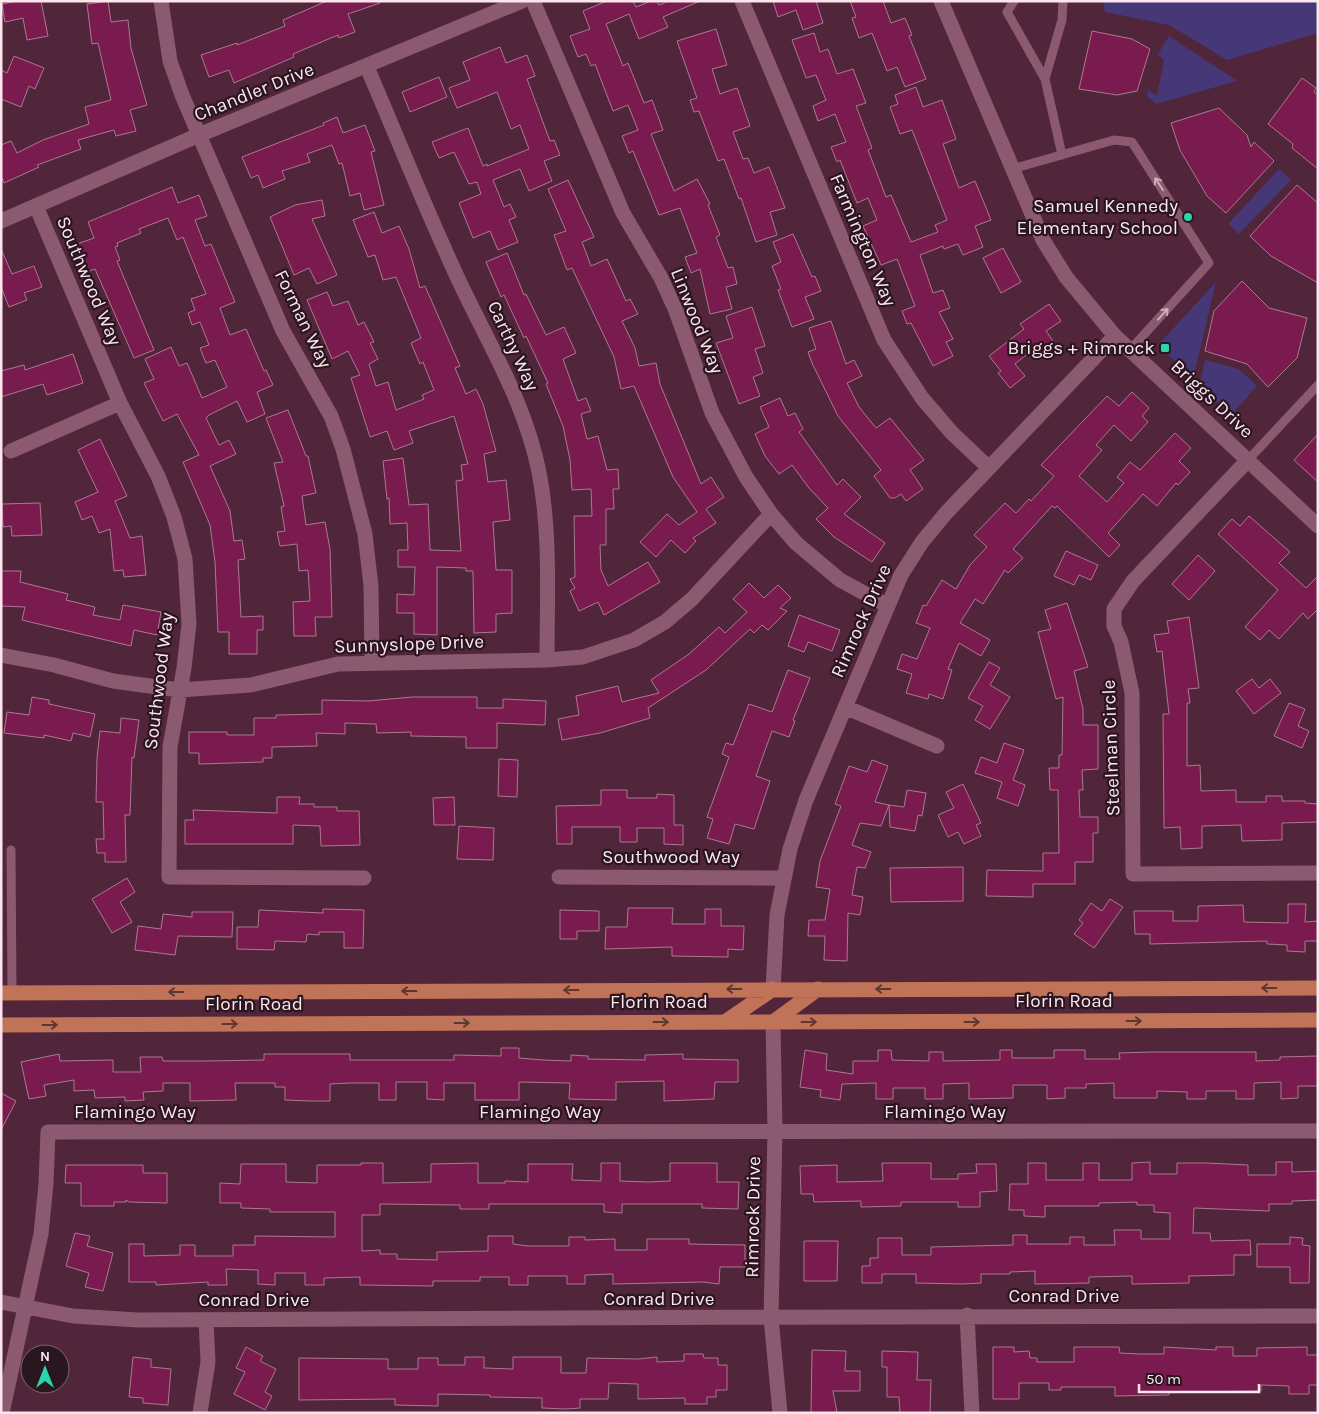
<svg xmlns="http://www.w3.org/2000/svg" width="1319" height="1414" font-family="Karla,sans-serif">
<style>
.green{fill:#463776}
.building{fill:#791b4f;stroke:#ac798f}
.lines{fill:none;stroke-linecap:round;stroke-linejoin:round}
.lane{stroke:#8b5a70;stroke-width:9}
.street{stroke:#8b5a70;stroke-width:15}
.secondary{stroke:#8b5a70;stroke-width:15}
.primary{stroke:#c07356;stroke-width:15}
.oneway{stroke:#cfadbc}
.oneway2{stroke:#5e3732}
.poi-dot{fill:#2ad5ac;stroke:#2a161f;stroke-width:2}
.labels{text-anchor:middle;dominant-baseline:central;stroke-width:4.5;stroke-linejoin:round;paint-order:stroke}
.street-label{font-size:19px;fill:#fde5ee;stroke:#2a161f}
.poi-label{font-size:19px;fill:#fde5ee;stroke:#2a161f;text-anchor:end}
</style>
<rect width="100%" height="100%" fill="#51253a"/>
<path class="green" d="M1103 1H1318V33L1227 60 1169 25 1105 12Z
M1169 36 1237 81 1156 104 1147 96 1148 90 1157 95 1164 60 1158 54Z
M1279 169 1291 180 1239 234 1228 224Z
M1216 282 1193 379 1158 345Z
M1205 360 1239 369 1257 386 1231 415 1199 386Z"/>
<path class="building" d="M17 1H41L48 36 27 40 23 18 5 22 2 4Z
M108 1 111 22 128 20 131 48 147 105 130 110 136 131 116 136 114 130 78 140 81 149 37 165 39 167 4 183 1 176V145L11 141 17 153 43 140 89 124 85 107 111 100 98 43 92 44 87 4Z
M327 1H380V3L348 14 355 32 339 38 338 35 293 54 294 57 234 83 229 70 209 77 201 55 237 43V45L285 26 283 20Z
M607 1H633L636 7 651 1H657L659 5 669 1H700L663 17 668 27 639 39 629 14 606 24 623 66 628 63 644 103 652 100 663 130 651 134 674 191 697 179 710 204 708 205 720 235 716 237 728 268 733 267 737 284 726 287 732 309 710 314 700 269 691 273 685 257 697 253 680 208 659 215 633 151 629 153 622 136 638 130 628 105 613 111 595 64 591 66 586 54 578 57 570 36 590 29 583 11Z
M773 1H816L823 23 803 30 796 10 778 17Z
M850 1H883L891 23 905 18 912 35 909 36 926 79 905 87 897 67 887 71 872 33 859 38 852 18 856 17Z
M716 29 727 65 712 69 720 94 737 88 750 126 733 132 743 159 748 158 754 173 769 167 785 208 770 212 777 235 756 242 741 198 739 199 724 159 718 161 699 111 694 112 690 100 697 98 677 41Z
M1092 31 1132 39 1150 49 1137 91 1117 95 1079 89Z
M814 33 820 52 828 49 837 74 853 69 866 103 856 106 872 148 868 150 886 197 891 195 911 242 938 232 935 225 947 220 912 130 900 134 890 107 898 104 895 95 916 87 923 107 942 100 956 139 943 144 959 188 975 181 991 220 975 226 983 247 963 255 958 244 944 249 943 246 920 255 933 293 943 290 950 308 939 312 953 339 946 342 953 356 933 366 911 323 907 324 902 311 915 306 897 259 881 265 863 226 877 220 868 198 857 203 840 160 837 162 831 147 846 142 835 114 818 121 813 106 826 100 816 75 806 78 792 40Z
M500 47 506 63 527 55 535 76 527 79 550 141 554 140 560 155 544 161 552 181 529 191 520 169 493 180 504 207 510 204 516 217 509 220 518 242 498 250 490 231 473 238 459 203 481 194 477 182 469 184 454 152 439 158 432 142 468 128 483 166 487 164V166L529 149 520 125 511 129 497 92 457 108 449 88 470 80 463 62Z
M14 56 44 68 35 89 29 86 21 107 1 99V70L7 73Z
M439 77 447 97 410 112 402 92Z
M1302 78 1316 88 1314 92 1318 95V169L1292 148 1293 144 1268 124Z
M1219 108 1247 135 1251 147 1254 142 1274 161 1226 213 1207 196 1180 150 1171 123Z
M337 117 343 133 365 125 375 151 371 152 384 205 364 210 360 193 350 196 342 163 339 164 332 145 307 154 310 162 282 171 285 179 263 188 258 175 251 178 242 157 324 125 323 123Z
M568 180 594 237 582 242 591 266 607 259 626 301 630 299 638 314 622 321 635 348 639 366 656 363 660 384 701 484 711 477 724 497 706 509 716 523 693 538 696 541 685 553 671 540 656 557 640 542 667 514 679 525 697 512 673 477 634 386 621 389 614 357 572 268 567 270 554 235 566 231 548 189Z
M1297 185 1318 203V283L1271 256 1250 236Z
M172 187 178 203 199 195 207 216 195 220 205 246 211 244 235 302 220 308 230 335 246 329 264 371 266 370 273 385 257 392 265 414 247 422 237 401 209 415 206 418 219 445 229 440 236 454 210 466 230 511 234 541 242 540 245 559 238 560 241 617 263 616V630H257V654H229V632H218L215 562 210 525 183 462 199 455 177 414 163 421 144 383 154 379 145 359 171 347 179 366 187 363 202 398 227 387 215 360 206 363 200 348 209 345 200 322 192 325 188 313 195 310 191 299 206 294 183 237 177 240 168 218 139 229 141 233 117 243 118 246 115 247 120 260 117 261 154 350 134 358 95 269 87 272 77 244 94 238 88 222Z
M322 200 325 216 312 219 337 275 317 284 309 268 294 275 270 217 295 205Z
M374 212 382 233 399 226 409 249 420 288 425 286 460 366 455 368 466 394 476 389 483 404 496 451 484 454 488 482 506 480 510 520 493 522 496 570H512V613L496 614V632L474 633 473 571H466V568L437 567V635L414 634V613H397V594L414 595 415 567H398V550H408L407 523 390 524 389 498 387 499 383 461 403 458 409 505 428 504 430 550 461 551 456 481 463 480 461 465 468 464 454 416 409 431 413 443 394 450 387 431 370 437 351 378 360 375 348 351 332 359 307 300 327 292 333 306 348 301 358 325 364 322 374 342 370 343 378 359 369 364 376 386 388 382 396 410 424 399 422 395 434 390 423 362 420 364 411 343 421 338 396 277 383 280 375 255 368 257 353 220Z
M793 234 812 277 815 276 821 291 805 297 814 319 792 327 778 290 781 289 772 266 781 262 773 242Z
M1003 248 1021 282 1001 293 983 258Z
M1 249 12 274 34 266 42 287 24 293 27 300 9 307 1 287Z
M507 253 524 295 526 294 546 335 564 327 576 353 563 359 578 401 586 398 591 411 581 414 587 439 598 436 607 470 618 469 619 489H613L614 509H606V545H600L601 570 608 586 648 562 660 582 604 615 598 602 579 611 570 591 575 588 570 579 575 577 574 516H592L591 489 572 490 570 460 563 426 546 384 548 383 526 336 524 338 504 295 501 297 486 262Z
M1242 281 1269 308 1307 318 1297 358 1268 387 1247 364 1205 351 1214 311Z
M1049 304 1061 321 1046 331 1056 345 1042 354 1036 347 1015 364 1025 376 1010 388 998 373 1001 371 989 356 1024 329 1020 324Z
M752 307 765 346 755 349 763 373 753 377 760 396 739 404 716 343 733 338 726 316Z
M831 321 846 364 854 360 862 376 847 383 859 407 876 428 890 418 924 460 910 470 923 489 906 501 901 494 895 498H890L874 476 881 470 838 416 812 363 808 352 816 349 809 328Z
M73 354 83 383 47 395 43 384 1 397V371L24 365 25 370Z
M1132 392 1149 408 1142 416 1148 422 1131 441 1114 425 1096 445 1102 450 1079 476 1107 502 1124 483 1117 477 1130 462 1140 470 1175 433 1191 448 1179 461 1190 472 1178 485 1176 483 1157 506 1143 494 1108 533 1120 545 1109 557 1057 506 1055 508 1052 506 1013 549 1023 558 1008 573 1005 570 983 604 975 599 960 623 990 640 981 656 959 643 948 669 952 670 943 699 929 694 928 699 906 693 912 674 897 669 902 654 917 659 930 628 916 623 923 605 926 606 942 580 956 589 970 565 987 547 974 535 1005 503 1016 513 1029 499 1031 501 1054 476 1041 465 1107 396 1119 406Z
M780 398 788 416 795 413 803 429 799 432 837 485 843 479 861 497 844 514 885 543 872 562 834 537 816 519 828 508 809 488 792 465 779 474 765 456 755 434 769 427 760 407Z
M288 410 306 456H308L316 493 302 496 306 525 325 522 330 549 332 617H315L316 636H294L293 602 310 601 308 570 299 571 297 544 280 546 277 532 285 531 281 507 284 506 274 463 283 462 266 418Z
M1318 434V482L1294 460Z
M100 439 127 496 115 501 130 538 142 536 146 575 124 577 123 570 114 571 110 529 99 533 92 516 82 520 75 502 98 492 78 450Z
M40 503 42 535 12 536 11 526 3 527 2 504Z
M1249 516 1290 552 1279 563 1306 588 1318 576V609L1308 619 1303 613 1279 639 1269 630 1260 640 1245 627 1278 590 1218 534 1232 519 1240 526Z
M1066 551 1098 565 1091 580 1079 575 1074 585 1054 576Z
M1198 555 1215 571 1189 600 1172 584Z
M1 571H21L20 582 68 594 66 600 95 607 93 615 120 620 123 605 161 612 157 635 134 630 131 646 22 620 25 607 1 606Z
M749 583 764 598 778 585 791 598 780 608 787 611 768 630 762 625 754 633 750 629 706 670 648 708 650 718 600 733 562 740 558 719 579 715 576 696 618 686 622 702 659 693 651 680 689 654 719 627 725 633 747 612 733 599Z
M1067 603 1088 667 1074 671 1083 709V725H1098V769L1082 770 1083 790H1079L1080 817H1098V833H1093V862H1075V884H1033V897L986 896 987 870 1043 871V853H1059L1058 790H1050L1049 768H1059V755H1062L1063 697 1056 699 1038 632 1051 629 1045 610Z
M799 615 840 630 832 651 808 642 804 652 788 646Z
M1189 617 1199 688 1188 689 1190 703H1187V766L1200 765 1201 791 1236 790V802H1266V796H1282V801H1305V803L1318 804V822L1282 823V840L1242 841 1241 825 1202 826V848L1181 849 1180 827 1164 828 1163 714H1169L1162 651 1157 652 1154 635 1169 633 1167 621Z
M989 662 1000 668 990 685 1010 697 990 729 975 720 983 706 968 698Z
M788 670 810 678 793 720 795 721 789 737 772 731 763 756 756 776 770 781 754 829 735 824 729 844 707 838 713 819 707 817 729 757 722 754 726 743 733 745 749 704 772 712Z
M1252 679 1259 688 1270 679 1281 693 1254 714 1236 691Z
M32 697 49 700V704L95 714 90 737 73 733 71 741 44 735V738L4 733 7 712 29 715Z
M412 697H477V708H503V699L546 701 545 725 497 723V748H466V737L411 736V732L377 733 376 724 345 723V734L316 733 317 746 272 747V758H263V762L199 764V753H189V732H227V735H254V718H276V715L322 714V700L368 701Z
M1289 703 1305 709 1298 726 1309 731 1302 748 1274 736Z
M121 718 139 720 134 758 132 757 130 815H125L126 862H105V853H97L96 839H104L103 802H96L97 758 100 731 120 733Z
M1004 743 1024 750 1013 780 1025 785 1018 806 997 798 1002 782 975 773 981 757 997 763Z
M499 759 518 760 517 797 498 796Z
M872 760 888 766 875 802 889 805 881 826 860 823 852 845 871 852 865 868 857 867 852 895 863 897 860 915 848 913 847 961 824 960 825 936H808L809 920H825L830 889 816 887 820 861 841 806 835 804 849 766 867 772Z
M963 784 981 823 976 825 981 836 964 844 958 832 948 837 938 815 954 808 946 792Z
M601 790H627V798H657V794L674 795V825H683V845L664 844V828H637V842H620V827H572V844H557L556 806 601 805Z
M907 790 926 793 922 816 918 815 915 831 890 827 889 805 904 807Z
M277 797H300L299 804H314V807H337V811H359L360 845 321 846 320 826 293 825V844H185V820H194L193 810 277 813Z
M454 797 455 825H434L433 798Z
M459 826 494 828 493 860 457 859Z
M963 867V901L891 902 890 868Z
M127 878 135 892 120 902 132 922 112 933 92 899Z
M1110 899 1123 907 1094 948 1074 934 1083 923 1079 920 1091 903 1102 911Z
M1288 904H1306L1305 922 1318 921V941H1305V952L1287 951V945L1267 944V941L1150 944V934H1135L1134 911H1173V921H1198V906L1243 905 1244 922 1288 923Z
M628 908H673L672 924H705V909H721V926H744L743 950 728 949V957L672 956V947L605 949 606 927H627Z
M323 909 364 910 363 948H344V932H319V935L307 934 306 942 275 941 274 950 237 949V927H258L259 910 323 913Z
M560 910 599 911V931H577V939H560Z
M192 912H233L232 937 178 936 175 955 135 950 138 926 161 929 163 914 192 917Z
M501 1048H519V1058L543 1060 571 1061V1055L588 1056V1059L645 1060V1055L683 1054V1059L738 1060V1082H715L714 1099 664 1101V1081L616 1082V1100L569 1099 570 1083 519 1082V1100H475V1083H444V1100L427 1099V1082H396V1100H379V1083H350L330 1084V1101H309L285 1100V1087H275V1083H235L236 1100 190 1101V1083H163V1091L143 1092 144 1100 125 1101V1097L95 1098 94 1090 74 1091V1080L44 1085 46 1096 29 1099 21 1062 59 1054 60 1061 113 1060V1072H141L140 1057H162L163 1061H206L264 1060V1054H350V1060H454V1055L501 1056Z
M805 1050 827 1054 826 1070 853 1074V1061H878V1050H891L892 1060 929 1061V1052H943V1061L1000 1060V1050H1012V1058H1054V1050H1085V1059H1120L1119 1053 1152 1052H1256V1061L1280 1060V1057L1318 1056V1086H1298V1098L1281 1099V1082L1254 1083V1099H1236V1091H1206V1099H1187V1092L1157 1091V1098H1114V1083L1086 1084V1088H1065V1098L1047 1099V1085H1013V1098L969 1099V1083L943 1084V1099H925V1088H893V1099H876V1083L842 1084 840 1100 820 1097 821 1090 800 1087Z
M1 1093 16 1101 1 1130Z
M1150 1162V1174H1177V1163H1206L1248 1165V1175H1276V1162H1292V1172L1318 1171V1200L1292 1201V1204H1269V1211L1194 1208 1193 1233H1210L1211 1241 1250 1240 1251 1255H1234V1275L1189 1276V1283L1132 1284V1276L1089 1277V1283L1035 1284V1271L1010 1272V1274H981V1283L963 1284 916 1283V1274H882V1283H862V1266H870V1258H878V1238H902V1255H931V1247L1013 1245V1235H1027V1244H1070V1237H1084V1245H1115L1114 1230H1141V1239H1170V1213L1154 1212V1205H1137V1202L1099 1203V1206H1045V1217L1024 1216V1210H1009L1010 1184H1028V1163H1046V1180H1083V1163H1099V1180H1132V1163Z
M361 1163H383V1183L431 1182V1164L478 1163V1183H505V1181L528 1182V1164H573L572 1180 601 1181V1163H620V1181L648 1182 670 1181V1163H717V1182H739L738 1209 702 1208V1204H622V1213L604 1212V1204H489V1209H460V1205L380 1204V1215H362V1251L380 1250V1254H397V1259L437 1260V1252L488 1251V1236H513V1244L528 1246H569V1237H585V1240L615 1239V1250H647V1239H689V1244L745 1245V1267H720L719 1284 702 1282 613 1284V1274L585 1275V1284H567V1276H528V1285H509V1277H480V1281H433V1286L360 1285V1277L324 1278V1285H305V1273H275V1285L258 1284V1270L226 1269 227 1285H208V1282L156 1285V1282H129V1244H144V1256L180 1255V1245H195V1256H233V1245H255V1236L335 1237V1212H270V1209L241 1208V1203H220V1183L240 1184 241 1164H286V1182L317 1183V1165H361Z
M882 1163H931V1179H958V1174L977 1173 976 1164H996L997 1191 980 1192V1207H958V1202H901V1206L861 1207V1201L814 1202 813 1194H801L800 1166 837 1165V1182L883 1181Z
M66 1165H143V1173H167V1203L129 1202 126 1200V1202H114V1206H81V1183H65Z
M75 1233 90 1236 87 1246 113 1253 103 1291 85 1287 89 1273 66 1266Z
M1290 1237 1303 1238 1302 1245 1310 1246 1309 1283H1290V1267H1257V1244H1290Z
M804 1241H838L837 1281H804Z
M246 1347 263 1356 260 1361 276 1369 265 1392 272 1396 265 1410 234 1394 245 1372 236 1368Z
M993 1347H1014V1352L1029 1351 1030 1358H1037V1362H1074V1347H1119L1120 1353 1139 1354H1164V1347L1216 1350V1347H1233V1356H1257V1348L1307 1347V1355H1318V1385H1309V1394H1289V1386L1261 1385V1391L1169 1392V1395L1115 1396V1387H1061V1390H1049V1383H1019V1399H993Z
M812 1350 846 1351 845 1371H860V1391H833L837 1413H811Z
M882 1351 918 1352 917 1380H931L930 1413H900L899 1397H887V1367H882Z
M684 1354H703L704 1358H718V1365H727V1390H716V1397H707V1404H685V1398L638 1399V1384L609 1383 608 1399H580V1408L566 1409 542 1408V1398L490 1397V1395L438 1394V1406L395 1405V1399L299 1400V1358L388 1359V1369H418V1358H438V1365H465V1357H484V1368L513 1369V1357H561V1373H586L587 1358 638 1359 657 1357V1362L684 1361Z
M133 1357 151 1359V1367L171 1369 168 1405 143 1403V1398L129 1397Z"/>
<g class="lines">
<path class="lane" d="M1014 1 1007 12 1045 79 1062 155
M1045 79 1062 20 1063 1
M1012 169 1114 140 1132 142 1209 263 1130 350
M1248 460 1318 385
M11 850 12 993"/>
<path class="street" d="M161 1 170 61 182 95 283 331 331 416 343 449 365 534 371 586 372 662
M533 1 623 213 661 278 676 311 712 413 746 477 771 514 796 543 840 580 888 606
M742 1 884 340 922 398 952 433 989 468
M367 67C398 139 427 213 461 285 491 348 525 403 539 472 551 534 547 598 547 660
M36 206 120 403 158 476 174 517 185 559 189 624 184 668 170 747 169 877 364 878
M11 451 120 403
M1248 460 1133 581 1114 609V626L1121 642 1132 693 1133 874 1318 873
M1 655 54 665 113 681 179 690 251 685 338 664 547 660 583 657 634 640 665 622 692 599 771 514
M845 707 937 746
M559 877 783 878
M773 989 777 915 790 849 806 800 901 575 922 542 946 513 1115 336
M773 1022 775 1132 771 1318 780 1413
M1 1302 73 1316 138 1320C531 1319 925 1315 1318 1316
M967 1315 972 1413
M2 1413 41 1234 46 1184 48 1132 1318 1131
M200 1413 208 1362 206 1320"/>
<path class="secondary" d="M941 1 1043 240 1066 277 1115 336 1318 526
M1 221 199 135 522 1"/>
<path class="primary" d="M1 993 1318 988
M725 1022 773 989
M773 1022 818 989
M1 1025 1318 1020"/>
</g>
<defs><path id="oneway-shaft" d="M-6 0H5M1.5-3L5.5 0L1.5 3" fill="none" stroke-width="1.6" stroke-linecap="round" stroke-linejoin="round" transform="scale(1.25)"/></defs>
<g class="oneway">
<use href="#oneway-shaft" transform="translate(1159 184) rotate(-123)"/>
<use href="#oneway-shaft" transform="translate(1163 314) rotate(-48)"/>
</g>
<g class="oneway2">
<use href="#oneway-shaft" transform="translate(1269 988) rotate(180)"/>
<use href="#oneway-shaft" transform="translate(734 989) rotate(180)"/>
<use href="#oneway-shaft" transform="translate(883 989) rotate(180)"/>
<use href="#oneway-shaft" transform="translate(571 990) rotate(180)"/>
<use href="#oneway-shaft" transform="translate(409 991) rotate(180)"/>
<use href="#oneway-shaft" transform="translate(176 992) rotate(180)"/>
<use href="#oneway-shaft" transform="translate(1134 1021)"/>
<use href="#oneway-shaft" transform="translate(661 1022)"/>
<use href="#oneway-shaft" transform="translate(809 1022)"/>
<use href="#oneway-shaft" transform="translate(972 1022)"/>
<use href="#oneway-shaft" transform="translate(462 1023)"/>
<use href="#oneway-shaft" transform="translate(230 1024)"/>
<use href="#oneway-shaft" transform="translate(50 1025)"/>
</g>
<g class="poi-dot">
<circle cx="1188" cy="217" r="5"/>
<rect x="1160" y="343" width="10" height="10" rx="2.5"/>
</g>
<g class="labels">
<g class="street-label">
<text transform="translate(254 92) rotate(-22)">Chandler Drive</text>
<text transform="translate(863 240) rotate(67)">Farmington Way</text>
<text transform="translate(89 281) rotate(67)">Southwood Way</text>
<text transform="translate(303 319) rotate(64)">Forman Way</text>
<text transform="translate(697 321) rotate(68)">Linwood Way</text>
<text transform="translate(513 346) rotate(65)">Carthy Way</text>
<text transform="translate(1212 399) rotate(43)">Briggs Drive</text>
<text transform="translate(861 621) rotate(-66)">Rimrock Drive</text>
<text transform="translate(409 644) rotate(-2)">Sunnyslope Drive</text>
<text transform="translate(159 681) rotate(-83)">Southwood Way</text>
<text transform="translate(1111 748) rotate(-92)">Steelman Circle</text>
<text x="671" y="857">Southwood Way</text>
<text x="1064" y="1001">Florin Road</text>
<text x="659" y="1002">Florin Road</text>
<text x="254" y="1004">Florin Road</text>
<text x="135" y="1112">Flamingo Way</text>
<text x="540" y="1112">Flamingo Way</text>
<text x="945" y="1112">Flamingo Way</text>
<text transform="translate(753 1217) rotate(-89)">Rimrock Drive</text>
<text x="1064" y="1296">Conrad Drive</text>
<text x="659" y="1299">Conrad Drive</text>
<text x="254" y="1300">Conrad Drive</text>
</g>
<g class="poi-label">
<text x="1178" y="206">Samuel Kennedy<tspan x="1178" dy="22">Elementary School</tspan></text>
<text x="1155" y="348">Briggs + Rimrock</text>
</g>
</g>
<rect width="1319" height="1414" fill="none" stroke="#fde5ee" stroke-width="5"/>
<g transform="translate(45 1369)"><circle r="24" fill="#2a161f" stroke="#7e6972"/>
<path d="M0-4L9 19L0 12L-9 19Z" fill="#2ad5ac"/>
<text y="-8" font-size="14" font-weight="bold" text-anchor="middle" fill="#fde5ee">N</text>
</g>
<path d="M1139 1384v8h120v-8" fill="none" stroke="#fde5ee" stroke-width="2.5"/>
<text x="1146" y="1384" font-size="15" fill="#fde5ee" stroke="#2a161f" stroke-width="4" paint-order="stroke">50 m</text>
</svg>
